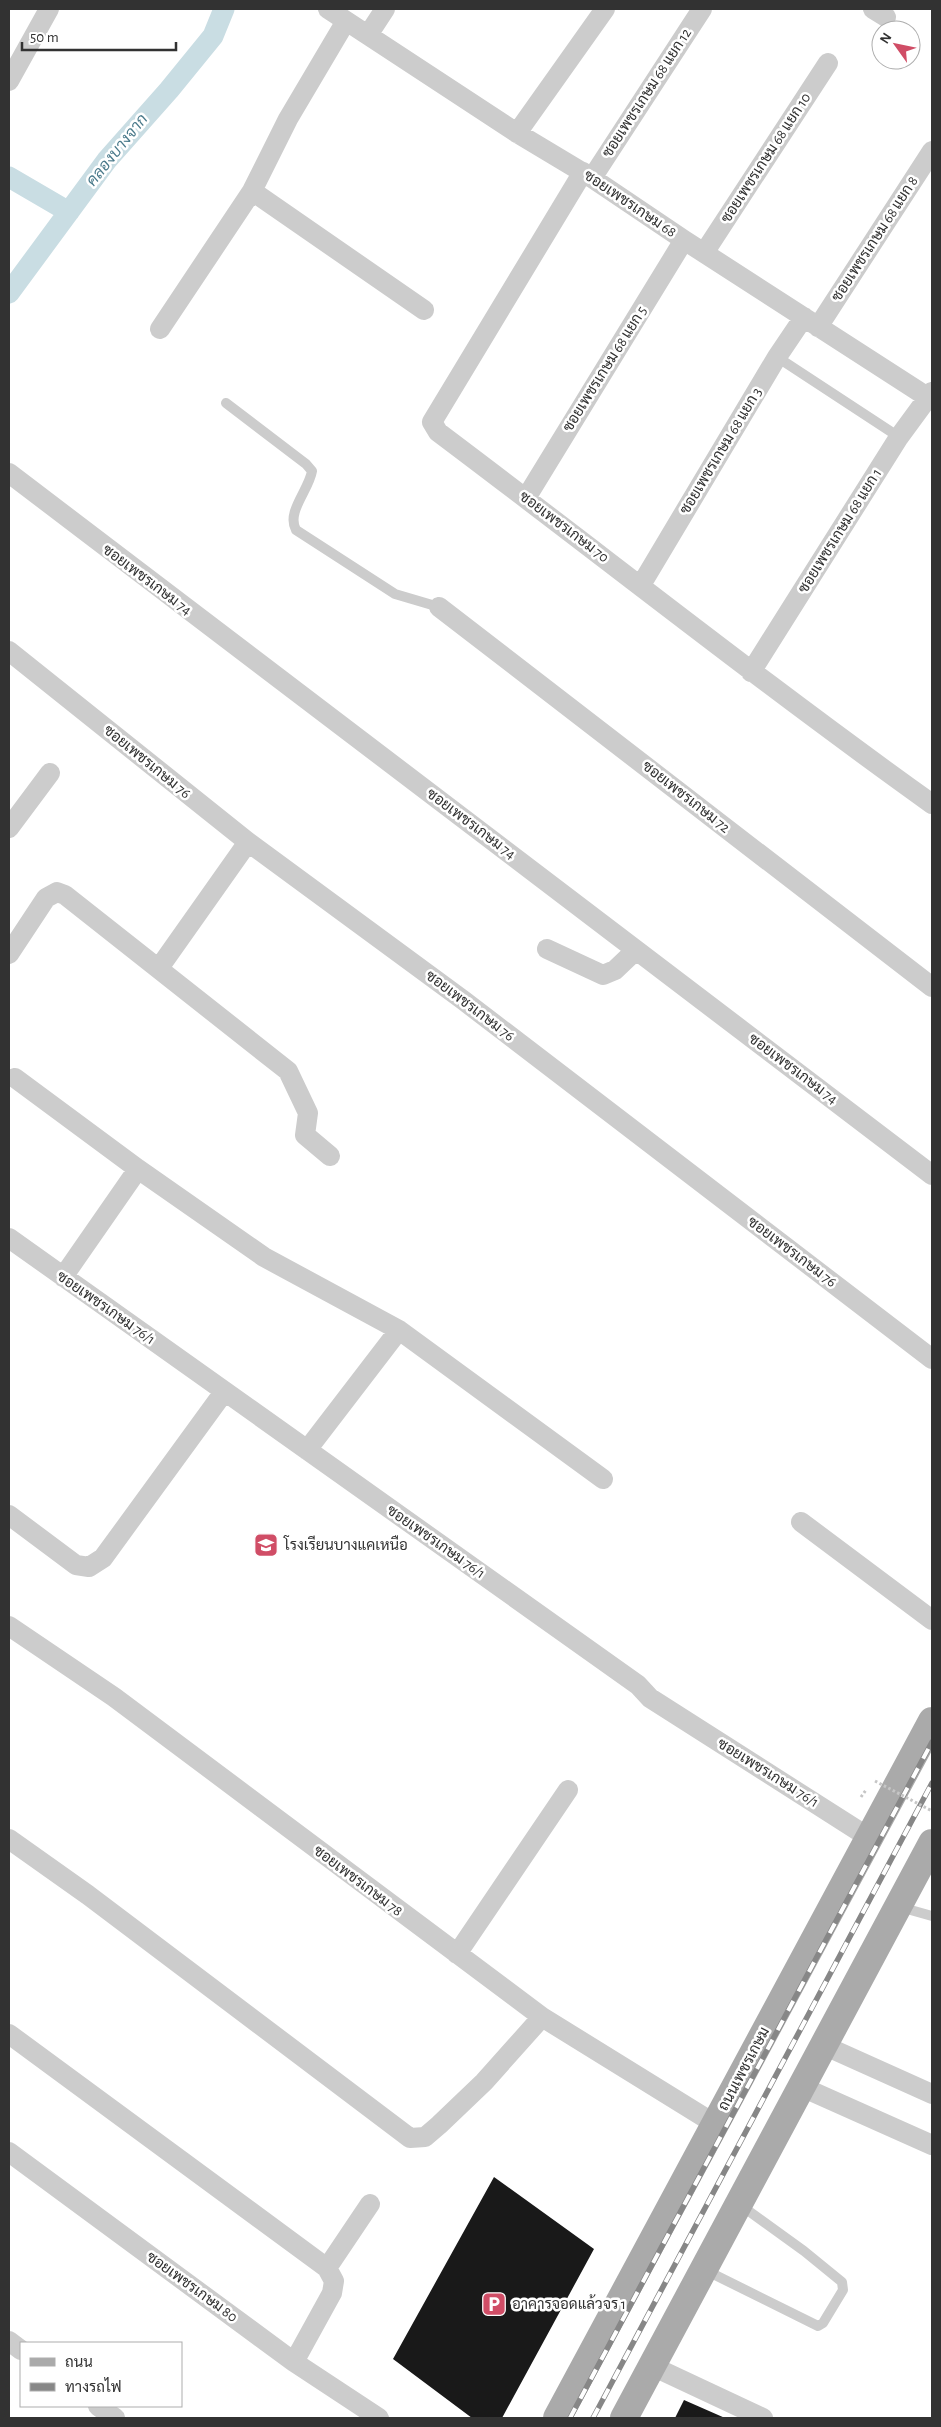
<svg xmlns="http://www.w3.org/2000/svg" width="941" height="2427" font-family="'Alegreya Sans',Sarabun,sans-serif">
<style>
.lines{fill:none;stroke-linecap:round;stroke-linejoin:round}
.canal{stroke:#c9dde3;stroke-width:21}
.building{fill:#191919}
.path{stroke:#c6c6c6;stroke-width:3;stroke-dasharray:2.5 2.5;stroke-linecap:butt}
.service{stroke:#ccc;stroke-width:10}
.minor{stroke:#ccc;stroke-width:20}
.primary{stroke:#aaa;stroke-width:28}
.rail-casing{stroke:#878787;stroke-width:5.5}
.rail{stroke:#fff;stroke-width:4;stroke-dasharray:11;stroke-linecap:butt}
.path-bridge{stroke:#c6c6c6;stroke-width:3;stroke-dasharray:2.5 2.5;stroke-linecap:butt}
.labels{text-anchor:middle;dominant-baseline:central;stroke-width:5;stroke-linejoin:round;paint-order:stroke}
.street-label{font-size:15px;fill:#323232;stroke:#fff}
.poi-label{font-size:15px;fill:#323232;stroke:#fff;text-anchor:start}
.water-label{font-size:16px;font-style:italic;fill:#49798a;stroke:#fff}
</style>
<rect width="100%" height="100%" fill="#fff"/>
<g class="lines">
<path class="canal" d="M9 177 69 212
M9 293 107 160 169 90 213 36 224 9"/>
</g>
<path class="building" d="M494 2177 594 2249 502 2418H472L393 2359Z
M684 2400 725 2418H675Z"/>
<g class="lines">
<path class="path" d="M861 1797 866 1790"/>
<path class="service" d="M777 357 899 437
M226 403 306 464 312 471C309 490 286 512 296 530L395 594 439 607
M900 1907 932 1916
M705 2270 818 2326 823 2323 843 2290 842 2282 804 2251 739 2204"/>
<path class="minor" d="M328 9 517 133 592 178 684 240 932 400
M873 9 886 17
M346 21 288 119 252 191 424 310
M368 35 385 9
M9 81 49 9
M517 133 605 9
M583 172 432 422 438 432C603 556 764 684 932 804
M592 178 702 9
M704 253 828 63
M818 327 932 151
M160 329 252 191
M9 473 932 1175
M526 498 684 240
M641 585 777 357 804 317
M439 607 932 987
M9 651 248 842 463 1000 932 1359
M751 672 899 437 932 392
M9 828 50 773
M547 949 603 975 615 970 636 950
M9 954 46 898 57 892 65 895 288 1071 308 1113 305 1135 330 1156
M159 968 248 842
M15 1078 138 1169 264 1257 399 1330 603 1479
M9 1238 638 1685 650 1698 868 1837
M63 1277 138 1169
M307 1450 399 1330
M9 1515 76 1565 89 1567 103 1558 224 1392
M801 1522 932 1620
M9 1626 114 1697 542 2017 715 2124
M9 1839 88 1895 410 2138 425 2137 439 2125 484 2082 542 2017
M457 1954 568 1790
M9 2034 327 2268 334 2281 332 2293 294 2362
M823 2045 932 2094
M802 2087 932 2145
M9 2152 294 2362 379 2418
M327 2268 370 2204
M9 2341 21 2350
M652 2366 763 2418
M98 2406 115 2418"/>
<path class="primary" d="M557 2418 932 1721
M624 2418 932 1843"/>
<g class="rail-casing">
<path id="rail" d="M570 2418 932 1742
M593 2418 932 1783"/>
</g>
<use href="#rail" class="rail"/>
<path class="path-bridge" d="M875 1781 932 1811"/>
</g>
<defs>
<g id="school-square" transform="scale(1.25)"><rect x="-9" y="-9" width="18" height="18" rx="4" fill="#d04d66" stroke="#fff"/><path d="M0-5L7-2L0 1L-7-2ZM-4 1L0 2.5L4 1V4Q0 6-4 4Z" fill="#fff"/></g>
<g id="parking-square" transform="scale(1.25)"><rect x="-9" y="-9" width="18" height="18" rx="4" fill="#d04d66" stroke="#fff"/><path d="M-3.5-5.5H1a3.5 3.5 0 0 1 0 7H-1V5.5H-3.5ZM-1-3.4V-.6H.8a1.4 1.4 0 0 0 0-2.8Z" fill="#fff"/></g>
</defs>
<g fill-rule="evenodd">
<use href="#school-square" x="266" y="1545"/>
<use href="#parking-square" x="494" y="2304"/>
</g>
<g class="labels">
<g class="street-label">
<text transform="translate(647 93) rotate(-57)">ซอยเพชรเกษม 68 แยก 12</text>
<text transform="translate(766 158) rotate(-57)">ซอยเพชรเกษม 68 แยก 10</text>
<text transform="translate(630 204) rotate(34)">ซอยเพชรเกษม 68</text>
<text transform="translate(875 239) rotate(-57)">ซอยเพชรเกษม 68 แยก 8</text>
<text transform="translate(605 369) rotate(-58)">ซอยเพชรเกษม 68 แยก 5</text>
<text transform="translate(721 451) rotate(-59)">ซอยเพชรเกษม 68 แยก 3</text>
<text transform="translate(564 527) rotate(37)">ซอยเพชรเกษม 70</text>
<text transform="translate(840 531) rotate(-58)">ซอยเพชรเกษม 68 แยก 1</text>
<text transform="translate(147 580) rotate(37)">ซอยเพชรเกษม 74</text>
<text transform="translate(147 762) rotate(39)">ซอยเพชรเกษม 76</text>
<text transform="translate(686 797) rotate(38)">ซอยเพชรเกษม 72</text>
<text transform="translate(471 824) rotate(37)">ซอยเพชรเกษม 74</text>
<text transform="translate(470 1006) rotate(37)">ซอยเพชรเกษม 76</text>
<text transform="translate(793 1069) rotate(37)">ซอยเพชรเกษม 74</text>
<text transform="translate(792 1252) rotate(37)">ซอยเพชรเกษม 76</text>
<text transform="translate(106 1308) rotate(35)">ซอยเพชรเกษม 76/1</text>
<text transform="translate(436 1542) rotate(35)">ซอยเพชรเกษม 76/1</text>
<text transform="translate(768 1773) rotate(32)">ซอยเพชรเกษม 76/1</text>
<text transform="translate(358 1881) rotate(37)">ซอยเพชรเกษม 78</text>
<text transform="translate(744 2069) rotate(-62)">ถนนเพชรเกษม</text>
<text transform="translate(192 2287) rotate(36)">ซอยเพชรเกษม 80</text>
</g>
<g class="poi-label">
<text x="284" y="1545">โรงเรียนบางแคเหนือ</text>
<text x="512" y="2304">อาคารจอดแล้วจร 1</text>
</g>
<g class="water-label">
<text transform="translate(117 150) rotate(-51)">คลองบางจาก</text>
</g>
</g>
<rect width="941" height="2427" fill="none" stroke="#323232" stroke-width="20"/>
<rect x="20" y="2342" width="162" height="65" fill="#ffffff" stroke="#adadad"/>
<rect x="30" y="2358" width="25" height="8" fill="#aaaaaa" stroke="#adadad"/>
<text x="65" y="2367" font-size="15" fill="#323232">ถนน</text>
<rect x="30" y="2383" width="25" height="8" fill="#878787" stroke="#adadad"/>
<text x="65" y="2392" font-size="15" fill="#323232">ทางรถไฟ</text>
<g transform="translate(896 45) rotate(303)"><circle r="24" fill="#ffffff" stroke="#adadad"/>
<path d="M0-4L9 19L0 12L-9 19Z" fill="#d04d66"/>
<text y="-8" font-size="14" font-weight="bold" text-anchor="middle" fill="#323232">N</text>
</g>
<path d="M22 42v8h154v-8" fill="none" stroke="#323232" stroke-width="2.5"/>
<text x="30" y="42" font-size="15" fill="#323232" stroke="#ffffff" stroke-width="4" paint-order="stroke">50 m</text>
</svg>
